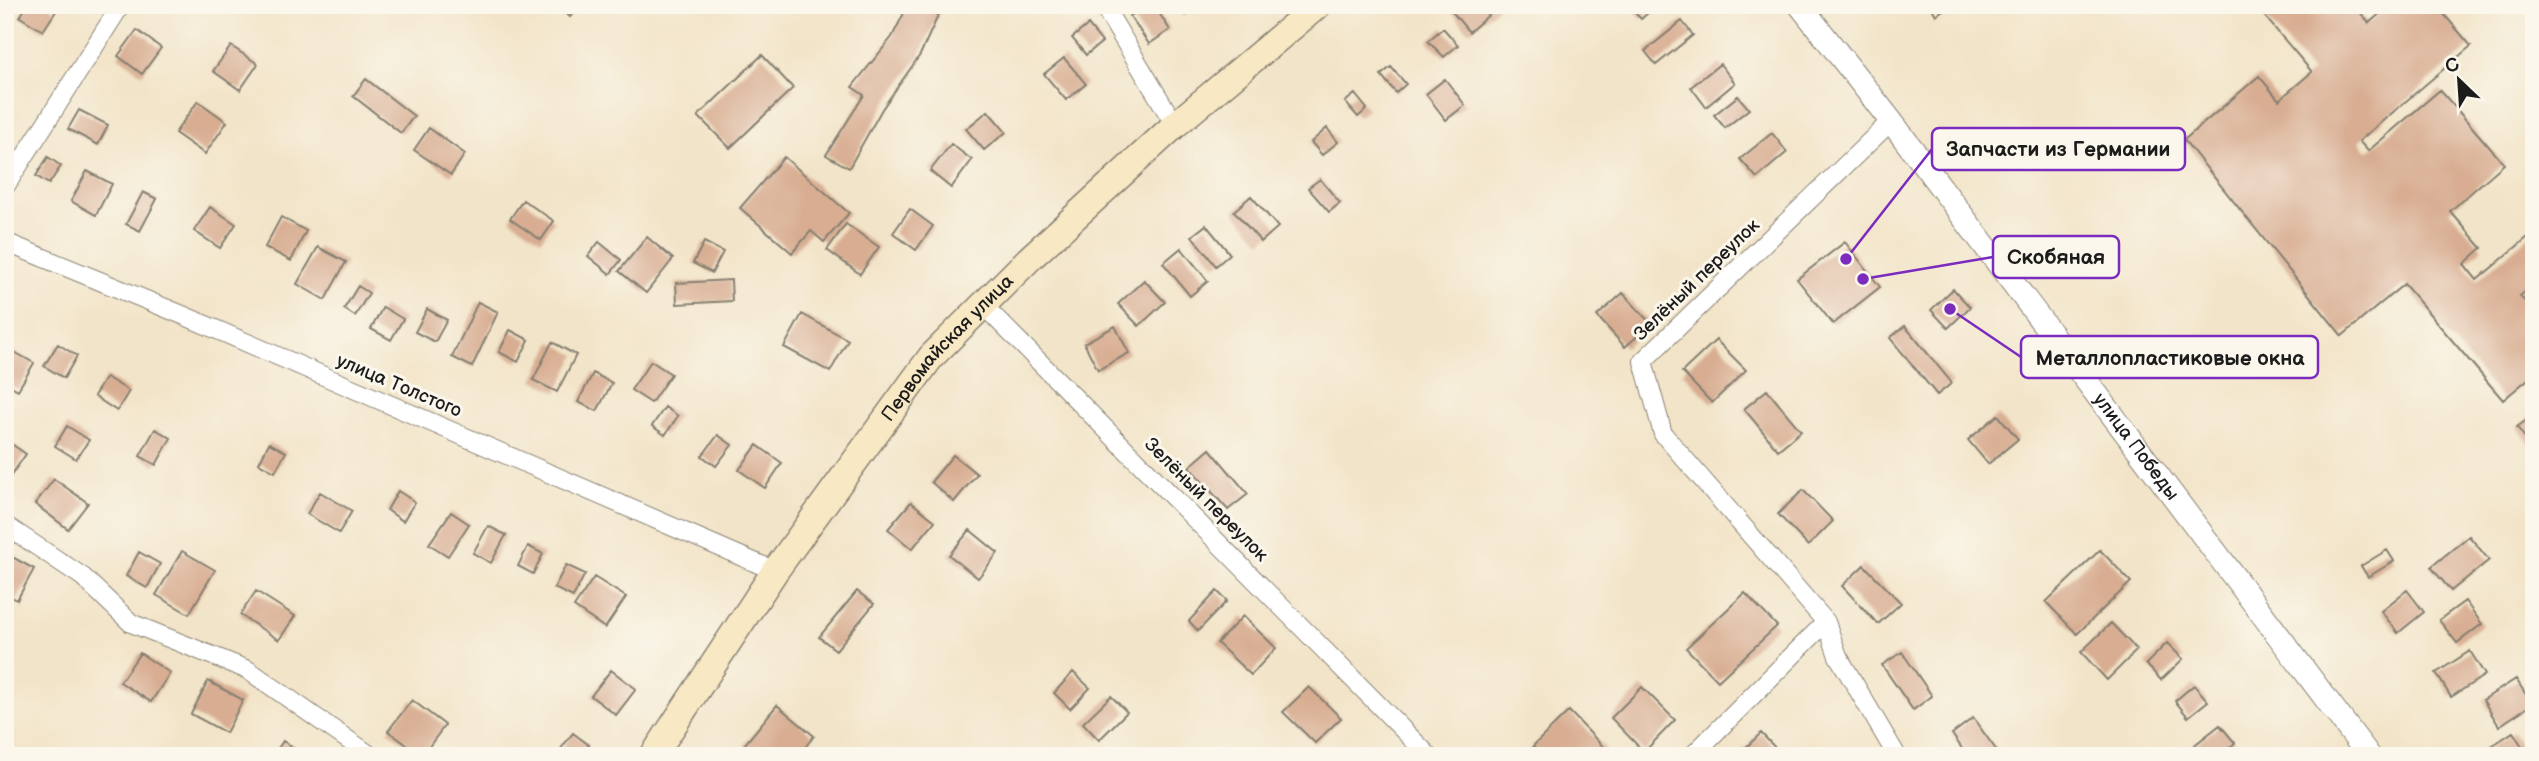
<svg xmlns="http://www.w3.org/2000/svg" width="2539" height="761" font-family="'Balsamiq Sans',sans-serif">
<style>
.building{fill:#d8ad92}
.lines{fill:none;stroke-linecap:round;stroke-linejoin:round}
.minor-casing{stroke:#878072;stroke-width:20}
.tertiary-casing{stroke:#878072;stroke-width:25}
.secondary-casing{stroke:#878072;stroke-width:29}
.minor{stroke:#fff;stroke-width:18}
.tertiary{stroke:#fff;stroke-width:23}
.secondary{stroke:#f8e8c3;stroke-width:26}
.labels{text-anchor:middle;dominant-baseline:central;stroke-width:6;stroke-linejoin:round;paint-order:stroke}
.street-label{font-size:19px;fill:#1c1c1c;stroke:#fbf7ec}
.leader{fill:none;stroke:#7b2cbf;stroke-width:2.5}
.callout-dot{fill:#7b2cbf;stroke:#fbf7ec;stroke-width:2.5}
.callout{fill:#fbf7ec;stroke:#7b2cbf;stroke-width:2.5}
.callout-label{font-size:21px;text-anchor:middle;font-weight:bold;fill:#1c1c1c}
</style>
<rect width="100%" height="100%" fill="#fbf7ec"/>
<filter id="ink" filterUnits="userSpaceOnUse"><feTurbulence type="fractalNoise" baseFrequency=".0143" numOctaves="2"/><feDisplacementMap in="SourceGraphic" scale="14" xChannelSelector="R" yChannelSelector="G"/><feConvolveMatrix kernelMatrix="1 2 1 2 8 2 1 2 1" color-interpolation-filters="sRGB"/></filter>
<filter id="wash" filterUnits="userSpaceOnUse"><feTurbulence type="fractalNoise" baseFrequency=".00686" numOctaves="4" result="noise"/><feDisplacementMap in="SourceGraphic" scale="28" xChannelSelector="R" yChannelSelector="G"/><feGaussianBlur stdDeviation="1.57" result="paint"/><feColorMatrix in="noise" values="0 0 0 0 0 0 0 0 0 0 0 0 0 0 0 0 0 1.4 0 .05"/><feComposite in="paint" operator="in"/></filter>
<g filter="url(#wash)">
<rect width="100%" height="100%" fill="#f2e4c8"/>
<g id="blocks">
<path class="building" d="M27 5H47L56 11 43 31 20 17Z
M556 5H580L570 17Z
M908 5H943L920 55 882 109 849 168 826 155 864 95 852 87 892 37Z
M1146 5H1154L1170 30 1149 44 1130 16Z
M1177 5H1197L1185 15Z
M1451 5H1497L1498 7 1469 32 1448 7Z
M1630 5H1657L1641 19Z
M1930 5H1950L1936 15Z
M2255 5H2354L2369 23 2390 5H2436L2471 46 2359 141 2368 151 2440 90 2504 164 2450 211 2482 248 2464 264 2477 280 2534 232V284L2520 296 2534 312V374L2503 400 2404 284 2342 336 2184 140 2259 76 2279 100 2312 72Z
M1682 21 1693 35 1656 65 1645 51Z
M1088 25 1102 42 1086 55 1072 38Z
M1443 28 1458 45 1444 57 1428 41Z
M137 30 161 48 142 74 118 56Z
M231 46 258 64 240 90 213 71Z
M762 55 793 88 730 148 698 116Z
M1064 58 1086 84 1066 100 1044 74Z
M1720 64 1735 83 1706 107 1691 87Z
M1391 67 1406 84 1396 93 1381 75Z
M366 79 414 116 401 133 353 96Z
M1445 79 1465 105 1446 120 1426 94Z
M1355 94 1367 109 1358 117 1345 102Z
M1738 96 1749 109 1725 128 1714 115Z
M198 101 227 122 205 154 175 133Z
M79 110 108 125 98 145 68 129Z
M988 111 1006 132 984 150 966 129Z
M429 128 465 154 451 175 414 150Z
M1327 128 1338 142 1322 155 1311 142Z
M1772 133 1787 152 1757 178 1740 159Z
M951 144 972 160 951 188 930 171Z
M48 157 61 166 49 184 36 176Z
M784 157 849 213 824 242 811 231 792 253 740 208Z
M87 171 112 184 96 215 71 201Z
M1320 179 1340 203 1329 212 1308 188Z
M143 192 157 199 140 231 126 224Z
M1251 196 1278 227 1261 242 1234 211Z
M523 200 554 221 541 240 510 219Z
M210 207 236 224 220 248 194 231Z
M910 209 933 226 916 250 893 233Z
M281 217 306 231 291 261 265 247Z
M846 224 879 247 860 274 827 250Z
M1206 225 1230 254 1216 266 1192 236Z
M647 237 673 259 646 293 619 271Z
M599 242 621 260 610 274 588 256Z
M704 242 723 252 712 273 693 263Z
M1845 242 1880 287 1833 324 1797 279Z
M318 247 346 262 325 300 297 284Z
M1181 248 1208 281 1190 296 1163 263Z
M731 280 732 301 677 304 676 283Z
M1144 280 1165 302 1139 326 1118 304Z
M358 286 369 293 355 316 344 309Z
M1953 289 1970 307 1948 328 1931 310Z
M1623 293 1651 324 1625 347 1597 316Z
M478 302 498 312 472 367 452 357Z
M383 307 403 319 391 340 371 329Z
M427 309 447 320 435 342 415 332Z
M802 314 848 340 830 372 784 347Z
M1115 326 1129 353 1098 370 1084 343Z
M1905 326 1952 383 1937 395 1890 338Z
M510 330 529 340 518 362 499 352Z
M1716 340 1746 370 1712 403 1682 372Z
M552 342 576 355 557 392 533 380Z
M58 344 77 356 64 378 44 366Z
M11 350 34 363 18 390 5 383V359Z
M651 361 671 374 651 403 631 390Z
M593 373 612 383 597 411 578 402Z
M106 377 129 391 117 411 94 396Z
M1767 390 1801 431 1778 450 1744 409Z
M665 407 678 416 665 435 652 426Z
M1998 415 2018 439 1988 464 1968 440Z
M2534 415V450L2517 427Z
M67 426 89 440 76 459 55 446Z
M155 429 171 438 156 465 140 456Z
M718 435 732 445 716 466 702 456Z
M10 443 26 454 10 477 5 474V449Z
M269 443 286 452 275 472 259 463Z
M757 445 782 463 765 488 739 470Z
M1210 449 1248 494 1228 510 1189 467Z
M953 455 977 474 954 502 931 482Z
M54 479 88 503 68 529 35 504Z
M1803 490 1833 521 1808 546 1778 514Z
M398 491 415 502 403 521 387 510Z
M320 492 352 511 339 533 307 514Z
M911 502 935 521 912 549 888 529Z
M451 512 469 524 448 556 429 544Z
M488 526 506 535 491 563 473 553Z
M970 530 998 553 978 578 949 555Z
M2469 536 2489 560 2451 591 2431 567Z
M528 546 543 554 533 574 518 566Z
M2100 550 2131 582 2077 634 2046 602Z
M2387 550 2394 561 2368 577 2361 566Z
M182 551 215 570 189 614 156 595Z
M139 552 160 564 147 588 126 576Z
M5 553 34 569 17 600 5 593Z
M566 565 585 574 573 597 554 588Z
M1864 565 1901 603 1878 624 1842 586Z
M594 577 626 597 605 628 574 607Z
M2407 590 2424 612 2398 633 2381 611Z
M256 591 295 616 279 640 240 615Z
M857 591 874 604 836 650 819 637Z
M1217 591 1227 601 1198 631 1189 621Z
M1745 593 1777 626 1718 681 1686 648Z
M2465 601 2482 624 2457 643 2439 620Z
M1243 616 1276 648 1251 675 1217 643Z
M2111 623 2137 650 2107 680 2081 652Z
M2167 643 2183 659 2161 680 2146 664Z
M2470 651 2485 675 2451 697 2436 673Z
M1902 652 1932 696 1913 710 1882 665Z
M140 653 170 673 151 702 120 682Z
M611 670 636 689 616 715 591 696Z
M1073 672 1090 688 1070 709 1054 693Z
M2516 679 2532 704 2499 726 2483 700Z
M208 681 243 700 226 733 191 714Z
M2194 685 2208 701 2188 717 2175 701Z
M1309 687 1341 718 1315 743 1283 712Z
M1642 687 1675 720 1644 752 1611 718Z
M1111 696 1127 712 1099 740 1083 723Z
M412 700 445 725 422 756 388 731Z
M777 705 814 736 798 756H757L744 745Z
M1569 711 1612 756H1542L1533 746Z
M1973 718 1997 751 1990 756H1967L1952 734Z
M2220 725 2235 743 2220 756H2199L2192 747Z
M2513 732 2527 754 2495 756 2490 747Z
M573 733 589 745 580 756H567L560 750Z
M1761 733 1783 756H1737Z
M283 741 306 756H273Z"/>
</g>
</g>
<g filter="url(#ink)">
<use href="#blocks" fill-opacity="0" stroke="#878072" stroke-width="2"/>
<g class="lines">
<g class="minor-casing">
<path id="minor" d="M1103 5 1175 125
M1891 121 1643 361 1663 434 1826 622 1838 656 1897 756
M5 187 121 5
M5 242 185 316 775 571
M983 305 1429 756
M5 525 83 577 131 623 248 670 371 756
M1692 756 1826 622"/>
</g>
<g class="tertiary-casing">
<g id="tertiary">
<path id="s1" d="M1800 5 1891 121 2369 756"/>
</g>
</g>
<g class="secondary-casing">
<g id="secondary">
<path id="s2" d="M653 756 775 571 931 357 1029 259 1175 125 1318 5"/>
</g>
</g>
<use href="#minor" class="minor"/>
<use href="#tertiary" class="tertiary"/>
<use href="#secondary" class="secondary"/>
</g>
</g>
<g class="labels">
<g class="street-label">
<text transform="translate(1697 280) rotate(-44)">Зелёный переулок</text>
<text stroke="none"><textPath href="#s2" startOffset="504">Первомайская улица</textPath></text>
<text transform="translate(399 386) rotate(23)">улица Толстого</text>
<text stroke="none"><textPath href="#s1" startOffset="555">улица Победы</textPath></text>
<text transform="translate(1206 500) rotate(45)">Зелёный переулок</text>
</g>
</g>
<path class="leader" d="M1846 259L1932 149M1863 279L1993 257M1950 309L2021 357"/>
<g class="callout-dot">
<circle cx="1846" cy="259" r="7"/>
<circle cx="1863" cy="279" r="7"/>
<circle cx="1950" cy="309" r="7"/>
</g>
<g class="callout">
<rect x="1932" y="128" width="253" height="42" rx="7"/>
<rect x="1993" y="236" width="126" height="42" rx="7"/>
<rect x="2021" y="336" width="297" height="42" rx="7"/>
</g>
<g class="callout-label">
<text x="2058" y="156">Запчасти из Германии</text>
<text x="2056" y="264">Скобяная</text>
<text x="2170" y="365">Металлопластиковые окна</text>
</g>
<rect width="2539" height="761" fill="none" stroke="#fbf7ec" stroke-width="28"/>
<g transform="translate(2459 80) rotate(335)" stroke="#fbf7ec" stroke-width="5" paint-order="stroke">
<path d="M0-5L12 26L0 18L-12 26Z" fill="#1c1c1c"/>
<text y="-10" font-size="19" font-weight="bold" text-anchor="middle" fill="#1c1c1c">С</text>
</g>
</svg>
